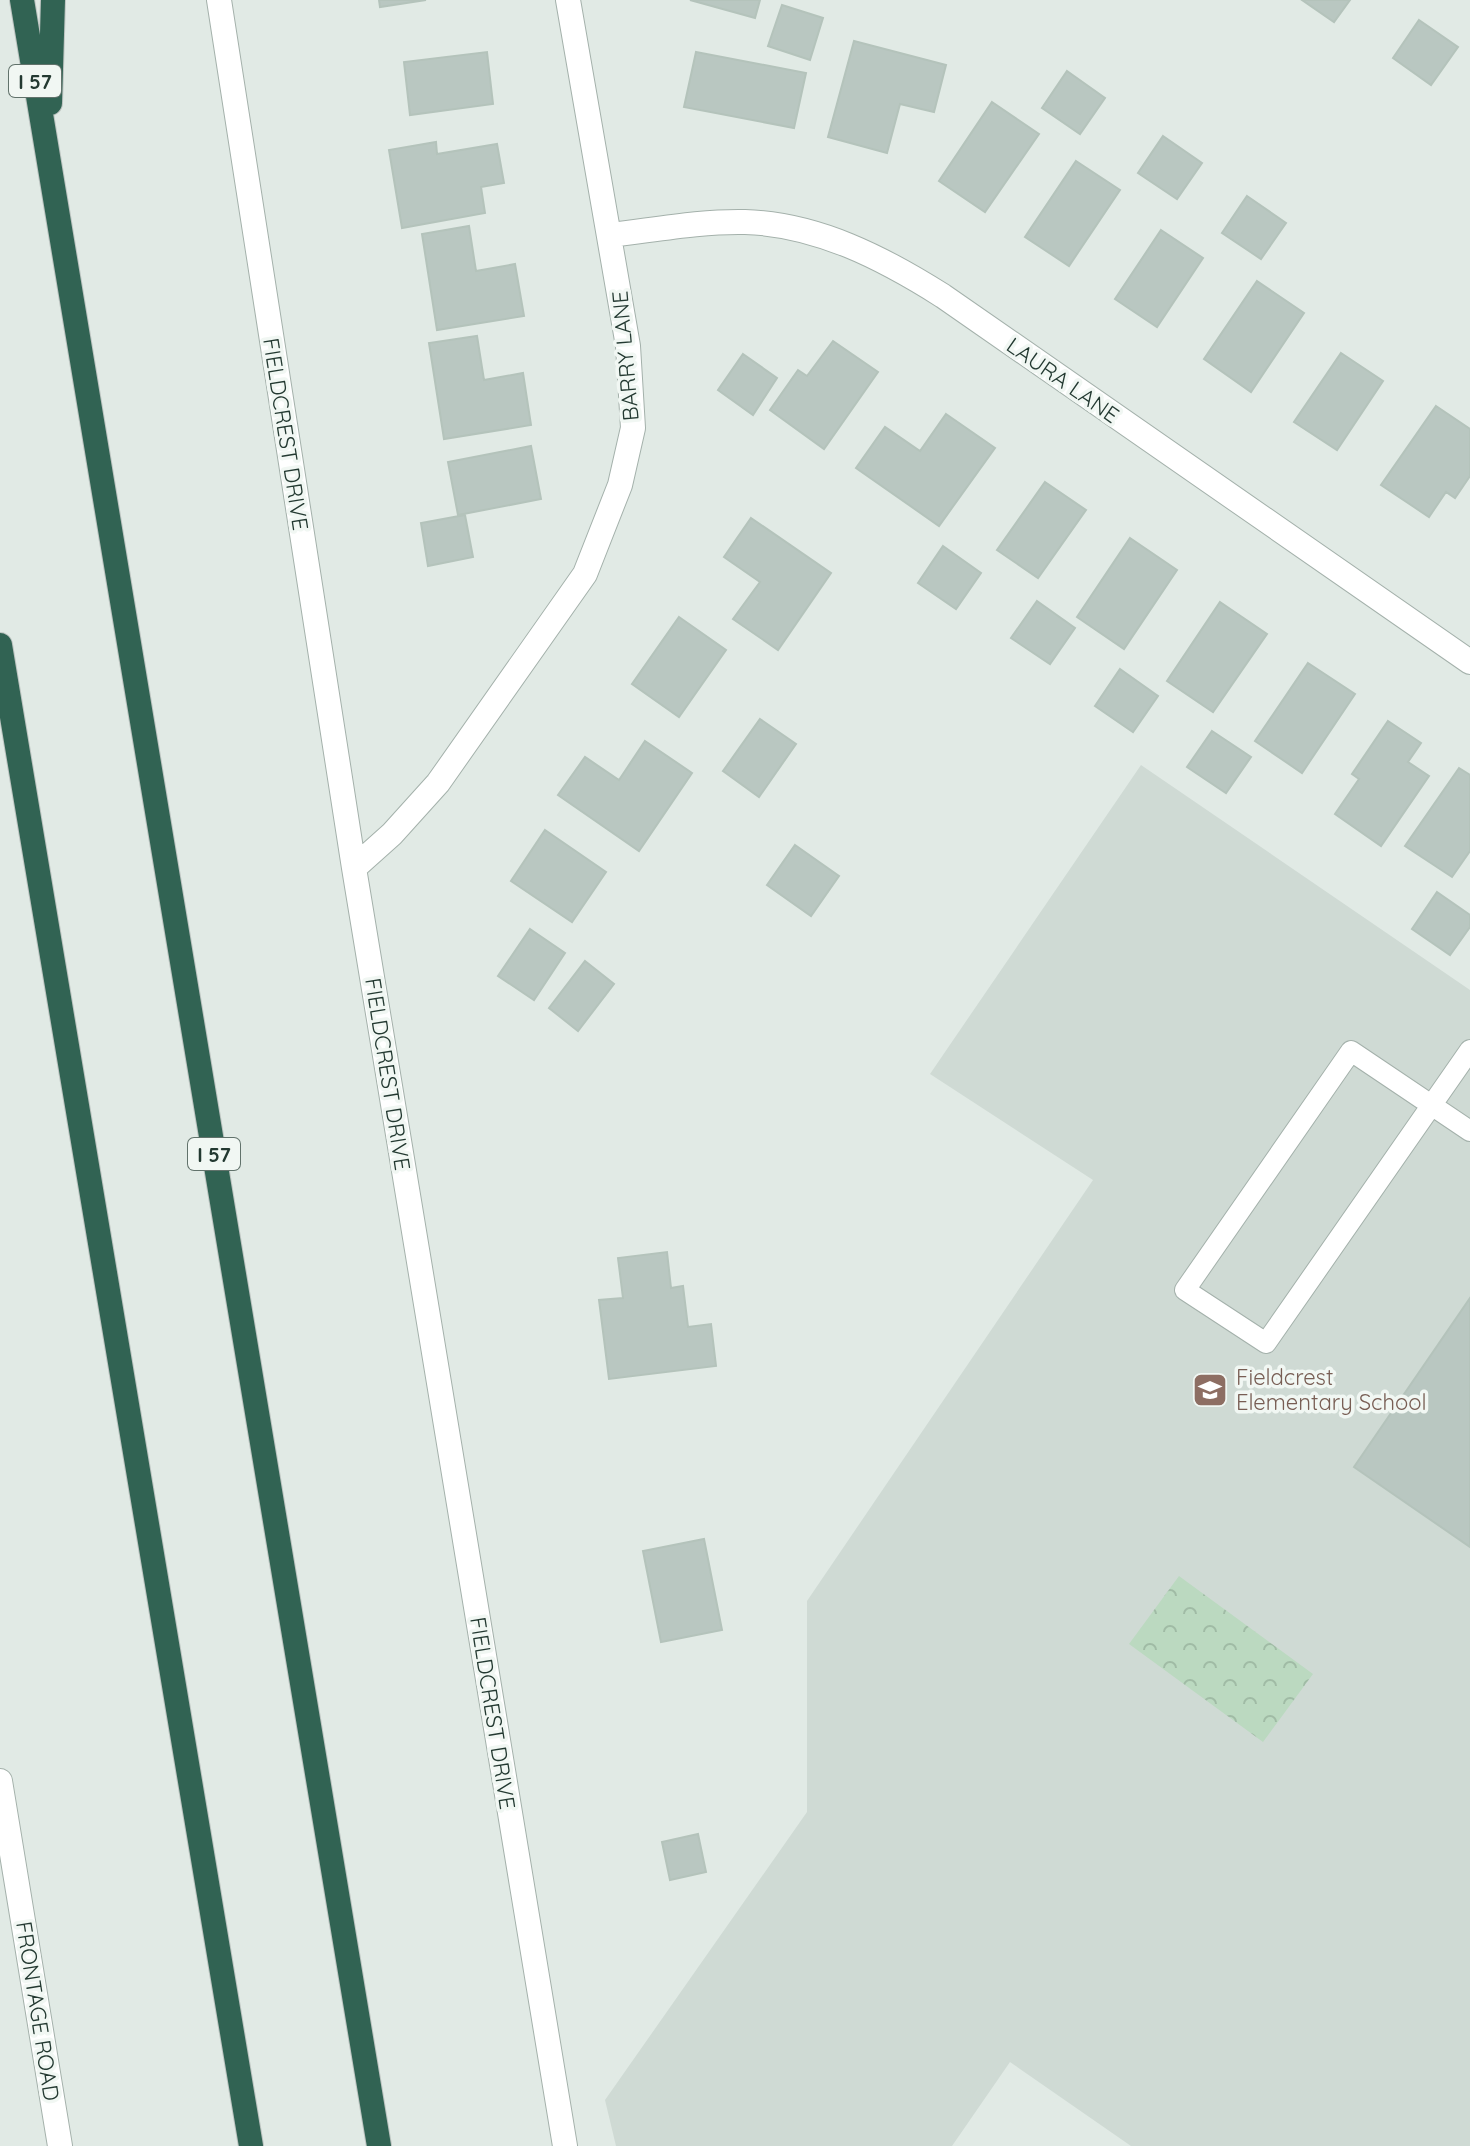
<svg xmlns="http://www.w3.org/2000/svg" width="1470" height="2146" font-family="Quicksand,sans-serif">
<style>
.built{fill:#cfdad4}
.park{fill:url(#park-crowns)}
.building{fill:#b9c7c1;stroke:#b4c3bb;stroke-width:2}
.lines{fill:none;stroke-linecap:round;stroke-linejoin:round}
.lane-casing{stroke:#a4b1ab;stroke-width:22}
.street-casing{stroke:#a4b1ab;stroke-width:26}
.highway-casing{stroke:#bdc4c1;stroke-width:26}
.lane{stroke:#fff;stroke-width:20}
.street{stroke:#fff;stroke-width:24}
.highway{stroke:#316353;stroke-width:24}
.labels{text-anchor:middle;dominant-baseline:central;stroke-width:7;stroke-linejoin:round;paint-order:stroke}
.shield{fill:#f1f7f3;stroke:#61726b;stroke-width:2}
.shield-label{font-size:20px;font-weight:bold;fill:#233931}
.street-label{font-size:22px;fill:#233931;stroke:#f1f7f3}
.education-label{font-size:22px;fill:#785e54;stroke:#f1f7f3;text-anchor:start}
</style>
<defs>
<pattern id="park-crowns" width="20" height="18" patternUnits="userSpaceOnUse" patternTransform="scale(2)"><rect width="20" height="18" fill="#bbd9c0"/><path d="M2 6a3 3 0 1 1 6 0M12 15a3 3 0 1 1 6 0" fill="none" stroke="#a0bba5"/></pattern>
</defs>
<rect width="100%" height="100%" fill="#e1eae5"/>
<path class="built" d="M1141 765 1470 990V2146H1131L1010 2062 952 2146H616L605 2100 807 1812V1601L1093 1180 930 1074Z"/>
<path class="park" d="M1179 1576 1313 1674 1263 1742 1129 1644Z"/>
<path class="building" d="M379 0H426L380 7Z
M690 0H760L755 18Z
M1302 0H1350L1334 22Z
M782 5 823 18 810 60 768 46Z
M1419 20 1458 47 1431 85 1393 58Z
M854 41 946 65 934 112 900 104 887 153 828 137Z
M487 52 493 104 410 115 404 62Z
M696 52 806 73 794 128 684 107Z
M1067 71 1105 98 1080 134 1042 108Z
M992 102 1039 134 985 212 939 181Z
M1163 136 1202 163 1177 199 1138 173Z
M436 142 437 154 497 144 504 183 481 187 485 213 402 228 389 150Z
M1076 161 1120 190 1069 266 1025 237Z
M1247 196 1286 223 1261 259 1222 233Z
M469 226 476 271 515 264 524 316 437 330 422 234Z
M1161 230 1203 258 1157 327 1115 299Z
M1257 281 1304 313 1251 392 1204 359Z
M477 336 484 380 523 373 531 425 444 439 429 343Z
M833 341 878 372 824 449 770 410 798 370 807 376Z
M1341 353 1383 381 1337 450 1294 422Z
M743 354 777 378 753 415 718 390Z
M1436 406 1470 429V476L1455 498 1446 492 1429 517 1381 485Z
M946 414 995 448 939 526 856 468 885 427 920 451Z
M531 446 541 499 458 515 448 462Z
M1045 482 1086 510 1038 578 997 550Z
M465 515 473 557 428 566 421 523Z
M751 518 831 573 778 650 733 619 760 582 724 557Z
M1130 538 1177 570 1124 649 1077 617Z
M943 546 981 573 956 609 918 583Z
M1037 601 1075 628 1050 664 1011 638Z
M1220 602 1267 634 1213 712 1167 681Z
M679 617 726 650 679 717 632 684Z
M1308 663 1355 694 1302 773 1255 741Z
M1120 669 1158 696 1133 732 1095 706Z
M760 719 796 744 759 797 723 771Z
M1388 721 1421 743 1408 762 1429 776 1381 846 1335 814 1359 779 1352 774Z
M1212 731 1251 757 1226 793 1187 767Z
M645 741 692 773 639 851 558 795 585 757 619 780Z
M1459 768 1470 775V851L1452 877 1405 846Z
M545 830 606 872 572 922 511 881Z
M795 845 839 876 811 916 767 885Z
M1437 892 1470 915V927L1450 955 1412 929Z
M530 929 565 953 534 1000 498 976Z
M585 961 614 984 578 1031 549 1008Z
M667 1252 671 1288 683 1286 688 1327 711 1324 716 1366 609 1379 599 1300 623 1298 618 1258Z
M1470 1298V1547L1354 1467Z
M704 1539 722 1630 661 1642 643 1551Z
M698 1834 706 1872 670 1880 662 1842Z"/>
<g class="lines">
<g class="lane-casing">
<path id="lane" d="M1470 1050 1266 1343 1185 1290 1351 1051 1470 1131"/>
</g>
<g class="street-casing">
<path id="street" d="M219 0 354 868 565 2146
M611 235C654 230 701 221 745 222 817 224 883 258 943 296L1470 662
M354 868 392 834 438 783 585 574 620 485 633 428 628 346 568 0
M0 1781 60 2146"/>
</g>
<g class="highway-casing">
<path id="highway" d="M22 0 379 2146
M50 103 53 0
M0 645 251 2146"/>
</g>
<use href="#lane" class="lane"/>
<use href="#street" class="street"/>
<use href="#highway" class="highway"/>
</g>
<defs>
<g id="school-square" transform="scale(1.8)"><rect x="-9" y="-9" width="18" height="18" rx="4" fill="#8d6e63" stroke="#f1f7f3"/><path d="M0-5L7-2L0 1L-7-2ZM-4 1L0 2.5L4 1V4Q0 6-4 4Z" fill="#fff"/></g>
</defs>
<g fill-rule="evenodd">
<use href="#school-square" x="1210" y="1390"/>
</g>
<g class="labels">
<g class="shield">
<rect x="9" y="65" width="52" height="32" rx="6"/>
<rect x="188" y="1138" width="52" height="32" rx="6"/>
</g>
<g class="shield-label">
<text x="35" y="81">I 57</text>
<text x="214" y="1154">I 57</text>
</g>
<g class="street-label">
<text transform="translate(625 356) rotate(-95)">BARRY LANE</text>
<text transform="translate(1063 380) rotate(35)">LAURA LANE</text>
<text transform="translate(286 434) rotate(81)">FIELDCREST DRIVE</text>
<text transform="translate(388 1074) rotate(81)">FIELDCREST DRIVE</text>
<text transform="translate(493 1713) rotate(81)">FIELDCREST DRIVE</text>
<text transform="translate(38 2011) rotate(81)">FRONTAGE ROAD</text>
</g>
<g class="education-label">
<text x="1236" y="1377">Fieldcrest<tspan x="1236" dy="25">Elementary School</tspan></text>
</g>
</g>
</svg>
